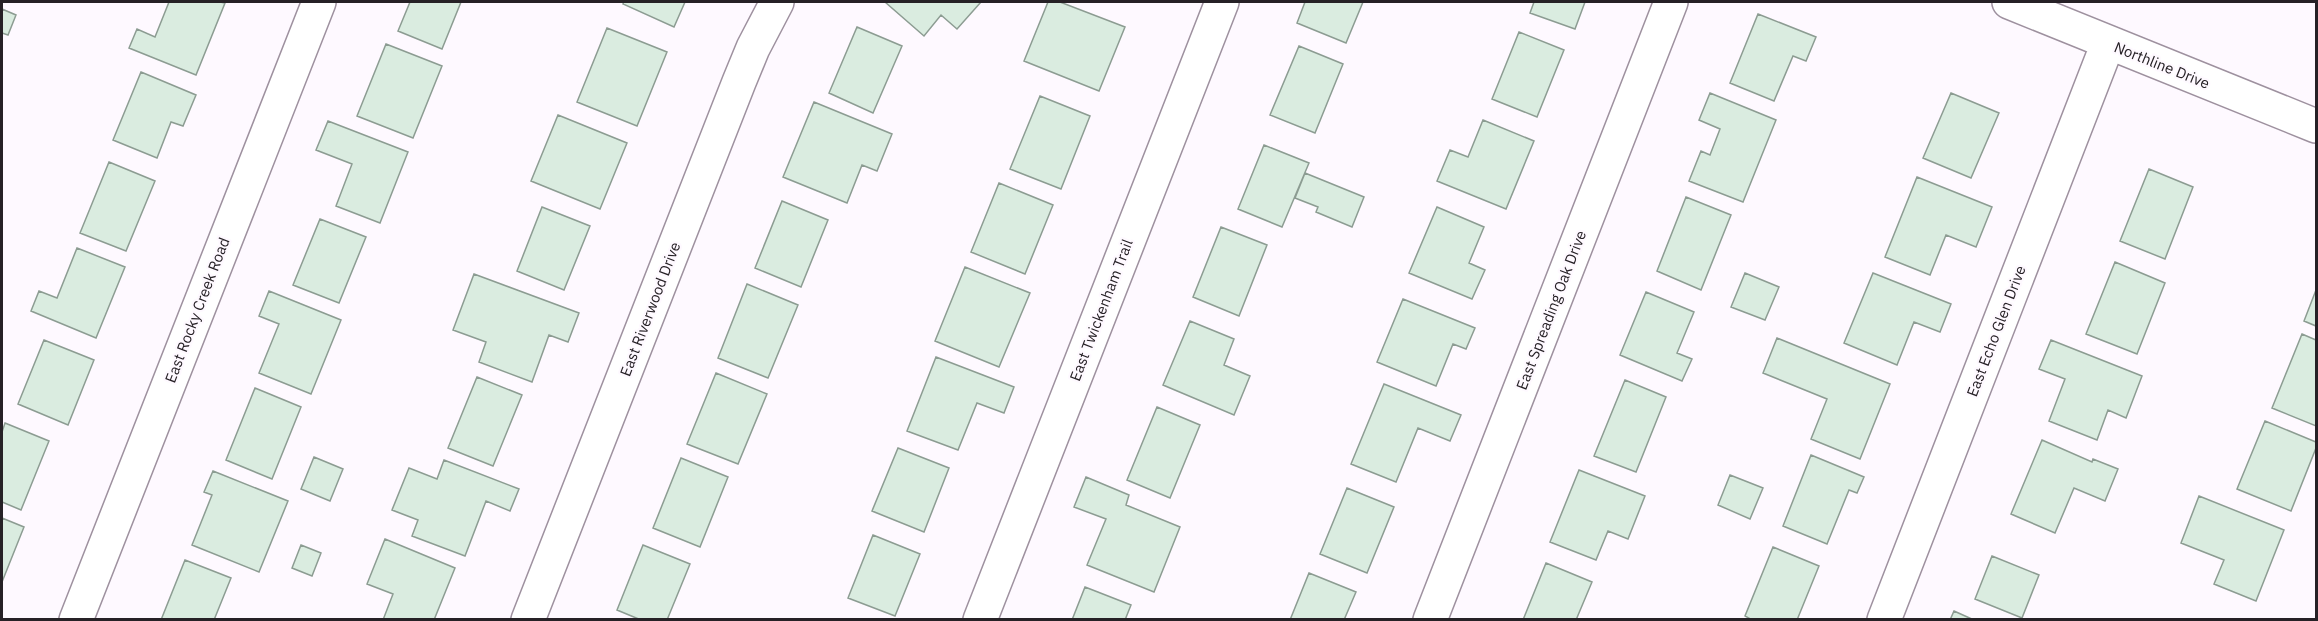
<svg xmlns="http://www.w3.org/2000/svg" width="2318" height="621" font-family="'IBM Plex Sans',sans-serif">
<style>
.building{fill:#daece0;stroke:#8c9c92;stroke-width:1.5}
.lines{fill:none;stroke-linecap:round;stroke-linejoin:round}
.minor-casing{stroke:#9e919f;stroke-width:36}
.minor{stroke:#fff;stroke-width:33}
.labels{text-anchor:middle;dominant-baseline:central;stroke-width:4.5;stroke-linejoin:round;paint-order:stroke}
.street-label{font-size:15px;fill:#262126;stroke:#fef9ff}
</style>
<rect width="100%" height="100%" fill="#fef9ff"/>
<path class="building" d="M169 2H220L225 3 196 75 129 48 137 29 155 37Z
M410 2H461L442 49 398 31Z
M624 2H685L674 27 623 4Z
M885 2H981L957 29 941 15 924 36Z
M1048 2H1060L1125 27 1099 91 1024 61Z
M1305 2H1363L1346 43 1297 23Z
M1534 2H1585L1575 29 1530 13Z
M2 9 16 15 8 35 2 33Z
M1758 14 1816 37 1806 61 1793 56 1774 101 1730 83Z
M857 27 902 46 873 113 829 93Z
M607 28 667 52 637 126 577 102Z
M1519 32 1564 50 1537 117 1492 99Z
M386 44 442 66 413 138 357 116Z
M1299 46 1343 64 1315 133 1270 115Z
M141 72 196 95 183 126 171 122 157 158 113 140Z
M1710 93 1776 120 1743 202 1689 181 1701 151 1710 155 1720 129 1699 120Z
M1951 93 1999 113 1971 178 1923 158Z
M1040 96 1090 116 1061 189 1010 169Z
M814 102 892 134 877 171 862 165 847 203 783 177Z
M558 115 627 143 600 209 531 181Z
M1483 120 1534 141 1506 209 1437 181 1450 150 1468 157Z
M328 121 408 152 380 223 336 206 352 164 316 150Z
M1264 145 1309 163 1282 227 1238 209Z
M109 162 155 181 126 251 80 233Z
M2149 169 2193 187 2165 259 2120 241Z
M1305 173 1364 197 1352 227 1316 212 1318 207 1295 198Z
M1917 177 1992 207 1976 247 1946 235 1930 275 1885 257Z
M999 183 1053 205 1025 274 971 252Z
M1686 197 1731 215 1701 290 1657 271Z
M782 201 828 220 801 287 755 268Z
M542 207 590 226 564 290 517 271Z
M1437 207 1484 227 1469 263 1485 270 1472 299 1409 273Z
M320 219 366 237 339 303 293 285Z
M1221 227 1267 245 1239 316 1193 297Z
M77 248 125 267 96 338 31 311 39 291 57 298Z
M2115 262 2165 283 2137 354 2086 334Z
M965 267 1030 293 999 367 935 341Z
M1745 273 1779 287 1765 320 1731 307Z
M1873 273 1951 304 1940 332 1914 322 1897 365 1844 343Z
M474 274 579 313 568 342 549 335 532 382 479 362 486 342 453 330Z
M747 284 798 305 768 378 718 358Z
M2316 290V326L2304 321Z
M269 291 341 320 311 394 259 373 279 324 259 316Z
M1646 292 1694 312 1677 353 1692 359 1682 381 1620 355Z
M1403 299 1475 328 1466 349 1453 344 1436 386 1377 362Z
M1190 321 1234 339 1224 365 1250 376 1234 415 1163 385Z
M2302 334 2316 340V426L2272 408Z
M1777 338 1890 384 1860 459 1811 439 1827 399 1763 373Z
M44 340 94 360 68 425 18 404Z
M2051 340 2142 376 2126 418 2108 410 2097 440 2049 421 2065 379 2039 369Z
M936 357 1014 387 1004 413 977 403 958 450 907 431Z
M716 373 767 394 738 464 687 444Z
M477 377 522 395 493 466 448 448Z
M1625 380 1666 397 1636 472 1594 456Z
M1384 384 1461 415 1450 441 1418 428 1396 482 1351 464Z
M255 388 301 407 272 479 226 460Z
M1157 407 1200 425 1170 498 1127 480Z
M2265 421 2316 442V448L2291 511 2237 489Z
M5 423 49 441 21 510 2 502V432Z
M2042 440 2092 462 2093 459 2118 469 2105 501 2074 488 2055 533 2011 514Z
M898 448 949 468 924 532 872 511Z
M1811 455 1864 477 1857 493 1849 490 1827 544 1783 526Z
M314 457 343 469 330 501 301 489Z
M681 458 728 477 700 547 653 528Z
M444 460 519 489 510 511 486 501 465 556 412 536 418 520 392 510 409 468 437 479Z
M1579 470 1645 496 1628 539 1608 531 1596 560 1550 542Z
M213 471 288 501 259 572 192 545 212 495 204 492Z
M1730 475 1763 488 1750 519 1718 505Z
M1086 477 1129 495 1126 505 1180 527 1154 592 1087 565 1106 519 1074 507Z
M1347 488 1394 507 1367 573 1320 554Z
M2199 496 2284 530 2256 601 2214 584 2224 560 2181 543Z
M2 518 24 527 2 582Z
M873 535 920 554 895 616 848 598Z
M385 539 455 568 434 620H383L393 594 367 584Z
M301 545 321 553 312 576 292 568Z
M643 545 690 564 667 620H641L617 610Z
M1773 547 1819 566 1797 620H1752L1745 616Z
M1992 556 2039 575 2022 618 1975 599Z
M185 560 231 578 214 620H161Z
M1546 563 1592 582 1576 620H1523Z
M1309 573 1356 592 1344 620H1290Z
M1085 587 1131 605 1125 620H1072Z
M1954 611 1974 620H1950Z"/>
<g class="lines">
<g class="minor-casing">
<path id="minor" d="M2009 2 2316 126
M76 620 319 2
M528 620 739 82 753 48 777 2
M980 620 1222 2
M1430 620 1671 2
M1884 620 2108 43"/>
</g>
<use href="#minor" class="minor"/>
</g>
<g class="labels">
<g class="street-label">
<text transform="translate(2162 65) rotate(22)">Northline Drive</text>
<text transform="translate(650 309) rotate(-69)">East Riverwood Drive</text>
<text transform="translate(197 310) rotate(-69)">East Rocky Creek Road</text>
<text transform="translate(1101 310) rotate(-69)">East Twickenham Trail</text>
<text transform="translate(1551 310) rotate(-69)">East Spreading Oak Drive</text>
<text transform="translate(1996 331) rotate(-69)">East Echo Glen Drive</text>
</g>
</g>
<rect width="2318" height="621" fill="none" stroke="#262126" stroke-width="6"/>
</svg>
